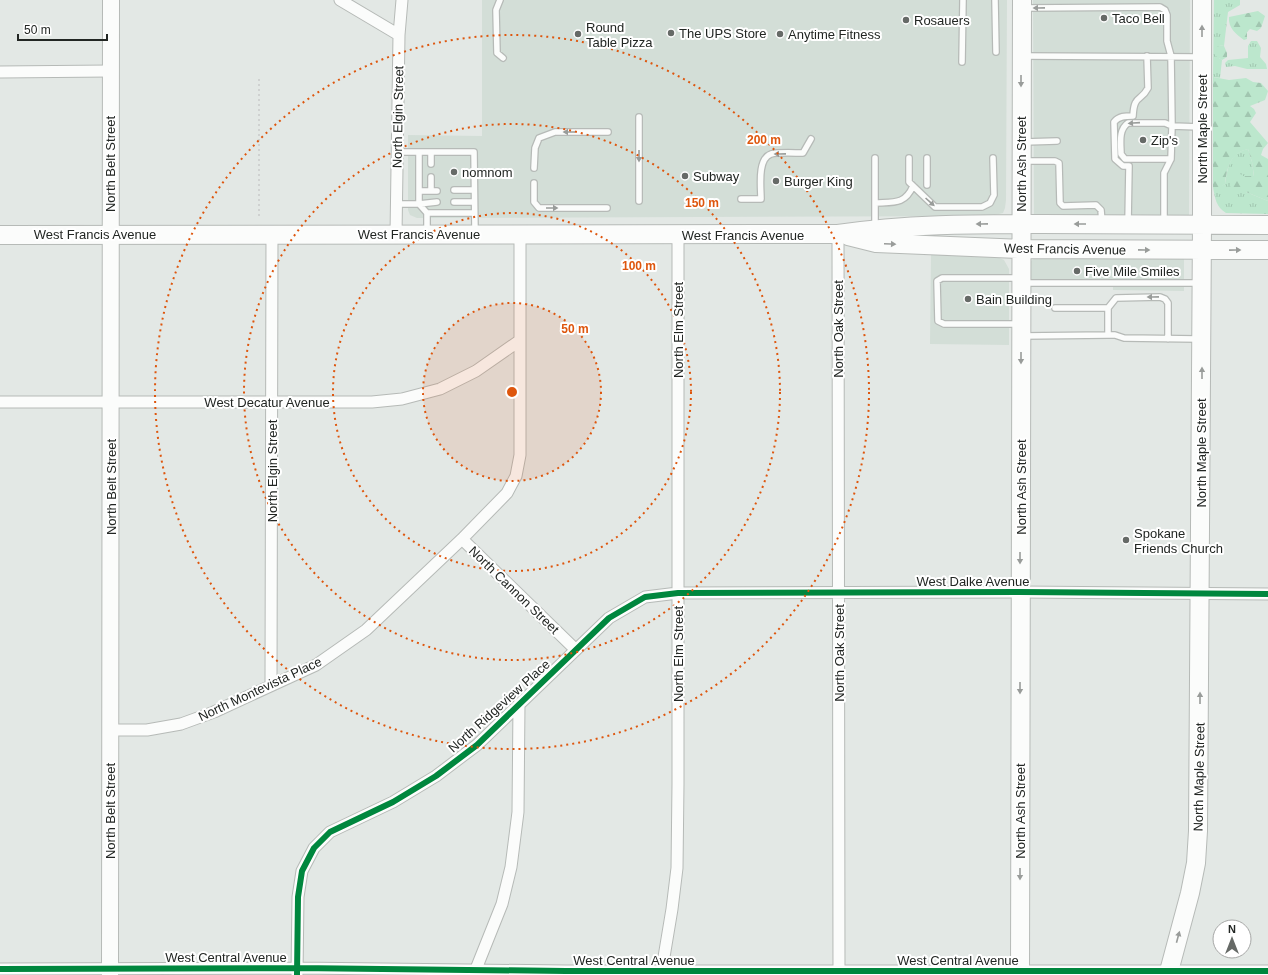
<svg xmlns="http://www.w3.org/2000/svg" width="1268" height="975" font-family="Helvetica,sans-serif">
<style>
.built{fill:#d3ded7}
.grass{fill:url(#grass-tufts)}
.forest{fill:url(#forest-firs)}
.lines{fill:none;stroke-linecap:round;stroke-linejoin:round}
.lane-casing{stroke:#b6bab7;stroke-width:8}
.street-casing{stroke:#b6bab7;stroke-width:13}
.secondary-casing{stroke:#b6bab7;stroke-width:18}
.primary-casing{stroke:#b6bab7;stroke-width:20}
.path{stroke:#cfd1d0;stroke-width:2;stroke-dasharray:2 3;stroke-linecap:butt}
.lane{stroke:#fbfcfb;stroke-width:5.5}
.street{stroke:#fbfcfb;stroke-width:11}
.secondary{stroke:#fbfcfb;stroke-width:16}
.primary{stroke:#fbfcfb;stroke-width:18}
.cycleway-casing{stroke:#fff;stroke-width:8}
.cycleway{stroke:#00873e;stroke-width:6}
.oneway{fill:#999c9a}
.ring{fill:none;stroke:#de560d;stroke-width:2;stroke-dasharray:2 4}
.poi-dot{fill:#666a67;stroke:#fff;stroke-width:1.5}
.labels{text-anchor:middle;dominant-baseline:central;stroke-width:4;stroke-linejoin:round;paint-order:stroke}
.poi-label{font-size:13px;fill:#222623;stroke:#fff;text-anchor:start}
.street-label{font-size:13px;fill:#222623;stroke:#fff}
.centre{fill:#de560d;stroke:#fff;stroke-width:2}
.ring-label{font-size:12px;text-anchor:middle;font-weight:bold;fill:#de560d;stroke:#fff;stroke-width:4;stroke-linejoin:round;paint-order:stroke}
</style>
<defs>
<pattern id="grass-tufts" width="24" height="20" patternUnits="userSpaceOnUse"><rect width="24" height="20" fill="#bce7cd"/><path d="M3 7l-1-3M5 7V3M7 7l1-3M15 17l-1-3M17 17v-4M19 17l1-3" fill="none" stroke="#a1c6b0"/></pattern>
<pattern id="forest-firs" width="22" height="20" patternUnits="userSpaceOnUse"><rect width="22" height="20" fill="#bce7cd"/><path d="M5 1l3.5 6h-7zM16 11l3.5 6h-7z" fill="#a1c6b0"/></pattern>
</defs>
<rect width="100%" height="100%" fill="#e3e8e5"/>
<path class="built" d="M482 0H1007L1006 200 1005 208 1003 213 991 216 417 218 410 215 408 210V135L482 136Z
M1033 0H1190L1189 216H1034Z
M931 254 995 256 1004 260 1009 269V345L930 344Z
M1037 256 1184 258V291L1113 290V287H1030L1031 261Z"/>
<path class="grass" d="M1214 0H1240V5L1228 12 1224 46 1219 45V58L1222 60 1220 78 1213 77Z
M1251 41H1257L1261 48 1260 57 1266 64 1267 69H1247L1235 66 1226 67 1225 63 1228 60 1248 58V46Z
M1248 149 1252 162 1254 177 1243 176 1246 192 1268 201V214L1226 213C1216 207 1215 198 1213 187H1219L1225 184C1228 167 1229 153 1248 149Z"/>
<path class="forest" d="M1258 11 1265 16 1261 28 1257 31 1250 29 1247 32V39L1244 40C1236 34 1228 28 1229 17Z
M1219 45 1224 46 1227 53V57L1222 60 1216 56 1215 50Z
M1213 77 1229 80 1246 78 1253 82 1261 83 1268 91 1265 100 1250 106 1254 109 1256 113 1250 122 1268 143 1263 149 1261 155 1268 159V201L1246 192 1230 189 1234 170 1243 176H1254L1252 162 1248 149C1230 153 1227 168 1225 184L1219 188 1213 187Z"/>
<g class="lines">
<g class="lane-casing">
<path id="lane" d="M500 0 496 10 497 53 503 58
M995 0 996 52
M1025 8 1160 7 1165 10 1167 15V41L1171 56 1172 126 1165 123H1128C1118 130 1121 144 1121 154L1125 159H1171
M1024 56 1200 57
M962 62 963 0
M1024 142 1057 141
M397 152H474L475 232
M419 152V191
M431 152V164
M875 158V226
M909 158V182L935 207H982L990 203 994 195 993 158
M1023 161H1055L1059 163 1060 203 1063 206 1096 205 1101 210 1102 222
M534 168 535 148 539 138 555 132H608
M534 183V202L539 208H607
M927 185V158
M454 190H474
M431 191V177
M437 191H419V204L437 202
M741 199H761C761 187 757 159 771 154 778 152 794 153 803 153L811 139
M639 201V117
M454 202H474
M875 203C893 202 905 205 913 186
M396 204H419L427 213H474
M1164 222V173L1171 159 1172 126 1200 127
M1128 223 1129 166H1123L1115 159 1114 122C1119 116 1125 116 1133 116 1134 94 1141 102 1148 88L1147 56
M427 233V213
M1023 283H1199
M1055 308H1108
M1018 324H944L938 321 937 281 942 278H1019
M1108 335V308L1116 298 1160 297 1165 299 1168 303V339
M1023 336 1108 335H1115L1124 338 1198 339"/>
</g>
<g class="street-casing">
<path id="street" d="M340 0 399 35
M0 72 110 71
M396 234 399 35 402 0
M520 234V455L516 476 507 493 462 539 576 650
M838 234 839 975
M0 402H372L402 399 440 389 476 371 519 341
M271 684 272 234
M110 730H147L181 724 214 712 316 665 366 630 462 539
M0 969 297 968 566 971H1268
M297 974 298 897 302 871 314 848 330 832 393 802 436 776 477 745 609 618 645 597 678 593 1020 592 1268 594
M476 974V969L502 904 511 867 518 812 519 704
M661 975 672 909 677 868 678 784V235"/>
</g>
<g class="secondary-casing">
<path id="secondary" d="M110 975 111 0"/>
</g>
<g class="primary-casing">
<path id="primary" d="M0 235 838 234C905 224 973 224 1041 224 1117 224 1192 225 1268 225
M848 236 876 243 1021 249 1268 250
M1020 975 1022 0
M1168 975 1190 893 1196 863 1198 831 1202 224V0"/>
</g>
<path class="path" d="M259 216V78"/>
<use href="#lane" class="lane"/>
<use href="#street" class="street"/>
<use href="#secondary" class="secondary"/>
<use href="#primary" class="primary"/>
<g class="cycleway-casing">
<path id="cycleway" d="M0 969 297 968 566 971H1268
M297 975 298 897 302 871 314 848 330 832 393 802 436 776 477 745 609 618 645 597 678 593 1020 592 1268 594"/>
</g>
<use href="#cycleway" class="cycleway"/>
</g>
<defs><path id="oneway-solid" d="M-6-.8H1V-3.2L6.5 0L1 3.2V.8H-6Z"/></defs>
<g class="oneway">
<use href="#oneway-solid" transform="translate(1039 8) rotate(179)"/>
<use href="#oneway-solid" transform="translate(1202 31) rotate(-90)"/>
<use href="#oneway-solid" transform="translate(1021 81) rotate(90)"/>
<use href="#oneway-solid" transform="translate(1134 123) rotate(176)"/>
<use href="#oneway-solid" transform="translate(569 132) rotate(-180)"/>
<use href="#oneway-solid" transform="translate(780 154) rotate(179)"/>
<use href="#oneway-solid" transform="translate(639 156) rotate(90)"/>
<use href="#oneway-solid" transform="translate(930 202) rotate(42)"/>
<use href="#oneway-solid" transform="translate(552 208)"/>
<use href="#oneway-solid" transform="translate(982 224) rotate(179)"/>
<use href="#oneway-solid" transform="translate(1080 224) rotate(180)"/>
<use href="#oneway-solid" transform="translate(890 244) rotate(2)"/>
<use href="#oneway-solid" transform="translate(1144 250) rotate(1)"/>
<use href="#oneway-solid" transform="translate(1235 250) rotate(-1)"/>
<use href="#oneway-solid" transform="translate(1153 297) rotate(179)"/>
<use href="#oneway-solid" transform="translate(1021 358) rotate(90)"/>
<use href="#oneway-solid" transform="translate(1202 373) rotate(-90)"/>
<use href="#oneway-solid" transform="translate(1020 558) rotate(90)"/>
<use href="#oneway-solid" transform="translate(1020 688) rotate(90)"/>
<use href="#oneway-solid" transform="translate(1200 698) rotate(-90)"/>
<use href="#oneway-solid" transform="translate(1020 874) rotate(90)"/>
<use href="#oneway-solid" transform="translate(1178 937) rotate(-75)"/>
</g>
<circle cx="512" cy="392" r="89" fill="#de560d" fill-opacity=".12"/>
<g class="ring">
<circle cx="512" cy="392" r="89"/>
<circle cx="512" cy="392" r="179"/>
<circle cx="512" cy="392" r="268"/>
<circle cx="512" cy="392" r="357"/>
</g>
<g class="poi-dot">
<circle cx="1104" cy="18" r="4"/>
<circle cx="906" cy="20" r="4"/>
<circle cx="671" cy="33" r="4"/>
<circle cx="578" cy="34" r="4"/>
<circle cx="780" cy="34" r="4"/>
<circle cx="1143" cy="140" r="4"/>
<circle cx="454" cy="172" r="4"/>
<circle cx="685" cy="176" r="4"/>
<circle cx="776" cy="181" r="4"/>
<circle cx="1077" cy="271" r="4"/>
<circle cx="968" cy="299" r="4"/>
<circle cx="1126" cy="540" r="4"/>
</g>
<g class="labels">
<g class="poi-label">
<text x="1112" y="18">Taco Bell</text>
<text x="914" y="20">Rosauers</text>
<text x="586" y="27">Round<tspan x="586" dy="15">Table Pizza</tspan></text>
<text x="679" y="33">The UPS Store</text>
<text x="788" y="34">Anytime Fitness</text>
<text x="1151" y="140">Zip's</text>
<text x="462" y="172">nomnom</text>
<text x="693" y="176">Subway</text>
<text x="784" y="181">Burger King</text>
<text x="1085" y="271">Five Mile Smiles</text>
<text x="976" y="299">Bain Building</text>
<text x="1134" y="533">Spokane<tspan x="1134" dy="15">Friends Church</tspan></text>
</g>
<g class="street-label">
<text transform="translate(398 117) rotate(-89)">North Elgin Street</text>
<text transform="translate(1202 129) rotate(-90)">North Maple Street</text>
<text transform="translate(110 164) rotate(-90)">North Belt Street</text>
<text transform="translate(1021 164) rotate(-90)">North Ash Street</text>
<text x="95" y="234">West Francis Avenue</text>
<text x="419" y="234">West Francis Avenue</text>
<text x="743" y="235">West Francis Avenue</text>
<text transform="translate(1065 249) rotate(1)">West Francis Avenue</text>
<text transform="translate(838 329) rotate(-90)">North Oak Street</text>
<text transform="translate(678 330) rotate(-90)">North Elm Street</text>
<text x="267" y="402">West Decatur Avenue</text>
<text transform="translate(1201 453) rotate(-90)">North Maple Street</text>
<text transform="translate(272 471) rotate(-90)">North Elgin Street</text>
<text transform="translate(111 487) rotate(-90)">North Belt Street</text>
<text transform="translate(1021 487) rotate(-90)">North Ash Street</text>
<text x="973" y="581">West Dalke Avenue</text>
<text transform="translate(514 590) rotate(44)">North Cannon Street</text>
<text transform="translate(839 653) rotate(-90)">North Oak Street</text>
<text transform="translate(678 654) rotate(-90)">North Elm Street</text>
<text transform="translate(260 689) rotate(-25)">North Montevista Place</text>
<text transform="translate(499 706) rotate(-42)">North Ridgeview Place</text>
<text transform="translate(1199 777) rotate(-89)">North Maple Street</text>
<text transform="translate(110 811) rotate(-90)">North Belt Street</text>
<text transform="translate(1020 811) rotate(-90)">North Ash Street</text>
<text x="226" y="957">West Central Avenue</text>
<text x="634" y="960">West Central Avenue</text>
<text x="958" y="960">West Central Avenue</text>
</g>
</g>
<circle cx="512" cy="392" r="6" class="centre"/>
<g class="ring-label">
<text x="764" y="144">200 m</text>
<text x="702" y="207">150 m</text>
<text x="639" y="270">100 m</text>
<text x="575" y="333">50 m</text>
</g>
<g transform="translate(1232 939)"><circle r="19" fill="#ffffff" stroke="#a7a8a7"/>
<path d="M0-3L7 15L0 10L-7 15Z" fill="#666a67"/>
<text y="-6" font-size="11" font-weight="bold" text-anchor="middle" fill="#222623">N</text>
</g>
<path d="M18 34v6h89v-6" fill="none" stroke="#222623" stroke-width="2"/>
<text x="24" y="34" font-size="12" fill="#222623" stroke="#ffffff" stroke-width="3" paint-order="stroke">50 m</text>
</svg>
